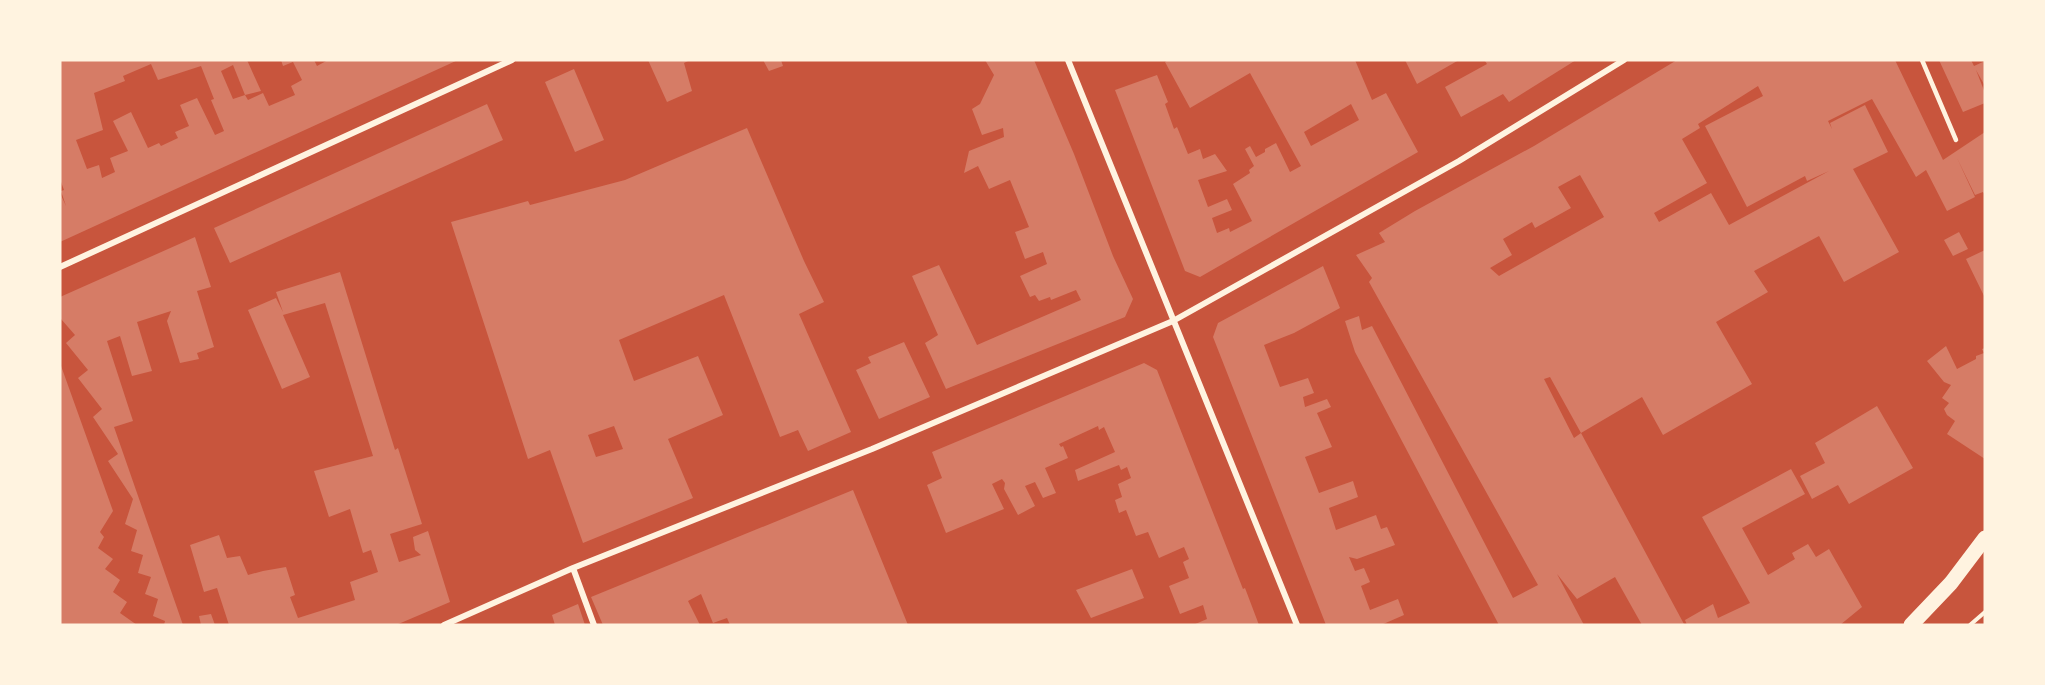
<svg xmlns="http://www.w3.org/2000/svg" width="2045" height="685" font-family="Barlow,sans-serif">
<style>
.building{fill:#d67c66;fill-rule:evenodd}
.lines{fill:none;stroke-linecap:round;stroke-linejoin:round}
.path{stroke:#fff3e0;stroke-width:4}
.service{stroke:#fff3e0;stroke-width:4.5}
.minor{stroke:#fff3e0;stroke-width:6}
.primary{stroke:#fff3e0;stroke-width:15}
</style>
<rect width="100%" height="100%" fill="#c8553d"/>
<path class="building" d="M60 60H247L261 91 245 95 233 65 221 71 233 99 245 95 248 100 263 93 269 106 295 95 291 86 302 80 293 62 283 66 281 60H314L317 66 328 60H458L60 242V193L66 206 61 191 64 190 60 179ZM151 64 158 80 201 66 214 99 211 100 224 131 215 135 197 98 180 105 189 126 175 132 178 138 161 146 159 143 148 148 131 112 113 121 128 151 110 158 115 172 102 178 99 165 87 169 76 140 103 130 94 93 125 81 123 76Z
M648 60H690L684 63 692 91 667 102Z
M763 60H781L783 66 769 71Z
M985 60H1034L1074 154 1113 256 1133 299 1125 317 946 389 925 343 938 335 912 276 939 265 977 345 1081 300 1076 290 1051 300 1050 297 1039 301 1035 295 1030 297 1020 276 1047 264 1043 252 1025 259 1015 232 1029 227 1010 180 989 189 978 166 964 173 969 151 1004 137 1003 128 982 135 972 109 980 104 994 75Z
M1168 60H1355L1372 100 1386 93 1418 152 1200 277 1185 271 1115 90 1157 75 1168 102 1165 104 1174 129 1177 127 1188 154 1200 149 1203 159 1215 154 1227 171 1198 180 1208 207 1227 199 1232 210 1212 218 1217 233 1229 228 1230 232 1252 221 1233 184 1250 173 1249 170 1254 166 1245 149 1250 146 1256 157 1265 152V149L1276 143 1290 172 1301 166 1250 73 1190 108 1165 62ZM1351 104 1359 120 1311 146 1304 132Z
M1405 60H1459L1417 84Z
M1487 60H1576L1509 102 1503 94 1461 117 1445 87 1487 64 1485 61Z
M1677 60H1895L1943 160 1985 132V195L1983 192 1975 195 1957 158 1975 197 1947 211 1926 170 1916 177 1872 99 1828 121 1832 129 1830 123 1865 105 1888 152 1853 169 1899 252 1844 282 1819 236 1754 271 1768 292 1716 322 1752 384 1663 435 1642 397 1581 433 1550 377 1544 379 1574 438 1581 433 1684 624 1642 625 1615 577 1577 599 1557 574 1584 625H1499L1355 352 1345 321 1359 316 1362 330 1372 326 1513 598 1538 585 1369 282 1372 278 1356 255 1385 242 1379 233 1415 211 1534 146ZM1758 86 1763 96 1705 126 1747 207 1805 176 1807 181 1829 171 1729 225 1711 193 1659 222 1654 213 1707 183 1682 139 1700 128 1698 124ZM1580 175 1604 217 1499 276 1490 268 1512 255 1503 239 1532 222 1535 228 1571 208 1558 187Z
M1939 60H1971L1974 66 1985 61V86L1976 70 1985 93V103L1963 112Z
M574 69 604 140 575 152 545 82Z
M487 104 503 140 230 263 214 228Z
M747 128 804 261 824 302 799 314 851 432 808 451 798 430 780 437 724 295 619 340 634 381 698 356 723 415 668 439 693 498 583 543 550 450 528 459 451 222 528 201 530 205 625 180ZM614 426 623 449 596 457 588 435Z
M1959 232 1968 249 1953 256 1944 240Z
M195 237 211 287 197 291 214 347 197 353 199 359 180 363 167 321 171 311 137 322 152 371 132 376 120 336 107 341 133 421 114 427 183 625H164L165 621 153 616 158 599 145 594 151 577 138 573 143 555 131 551 137 530 125 524 133 499 108 461 118 454 93 417 102 409 78 378 88 370 66 343 75 335 61 319 60 297Z
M1985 250V298L1966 259Z
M1323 266 1340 308 1294 333 1264 345 1280 387 1308 378 1314 393 1303 397 1305 407 1327 399 1331 407 1317 413 1332 447 1305 457 1319 493 1353 481 1358 497 1329 508 1336 530 1376 515 1381 529 1387 527 1395 545 1357 559 1349 557 1355 571 1364 568 1370 582 1361 586 1370 610 1398 599 1404 615 1381 625H1326L1213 337 1218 323Z
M340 272 395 450 398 448 422 524 390 534 399 562 421 555 415 550 413 537 428 531 450 602 396 625H229L217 588 204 592 190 545 219 535 227 558 240 556 248 575 263 571 286 567 295 595 290 597 298 618 355 600 350 582 378 572 371 550 363 553 350 509 329 517 314 471 373 456 325 303 283 315 310 377 282 389 248 310 276 298 283 312 276 292Z
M904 342 930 397 879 419 856 370 871 363 868 357Z
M1946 346 1957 369 1976 359V356L1984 353 1982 349 1985 348V459L1947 434 1955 421 1947 415 1944 409 1949 403 1942 398 1951 385 1944 382 1927 361Z
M60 363 113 511 100 532 104 537 98 548 113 559 105 569 120 580 113 592 127 602 120 613 137 625H60Z
M1144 363 1157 370 1243 589 1245 588 1259 625H1193L1207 619 1203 605 1180 614 1169 586 1189 578 1183 562 1189 559 1184 547 1159 558 1148 532 1136 536 1126 510 1119 513 1115 500 1122 497 1118 484 1131 478 1127 467 1121 470 1119 465 1078 481 1075 470 1115 452 1104 427 1099 430 1098 426 1059 444 1061 447 1063 446 1068 458 1045 468 1056 493 1043 498 1035 482 1025 486 1035 506 1018 515 1004 489 1005 483 1002 479 992 484 1004 509 946 533 927 485 942 478 932 452Z
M1877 406 1913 468 1849 504 1838 485 1812 499 1800 476 1825 463 1815 443Z
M1791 469 1805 494 1742 528 1768 575 1795 559 1792 553 1808 544 1816 557 1829 549 1862 607 1840 625H1687L1685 620 1713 604 1718 618 1750 603 1702 517Z
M853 490 908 625H730L727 618 713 623 701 594 688 601 700 625H603L591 597Z
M1132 569 1144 598 1091 618 1076 590Z
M578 604 585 625H555L552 615Z
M211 614 215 625H201L199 616Z"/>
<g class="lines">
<path class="path" d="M1970 625 1985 612"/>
<path class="service" d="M1922 60 1956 140"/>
<path class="minor" d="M1068 60 1297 625
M60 267 512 60
M573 568 594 625
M444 625 573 568 872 449 1173 321 1459 161 1624 60"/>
<path class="primary" d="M1911 625 1951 583 1985 538"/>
</g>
<rect width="2045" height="685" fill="none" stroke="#fff3e0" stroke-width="123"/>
</svg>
